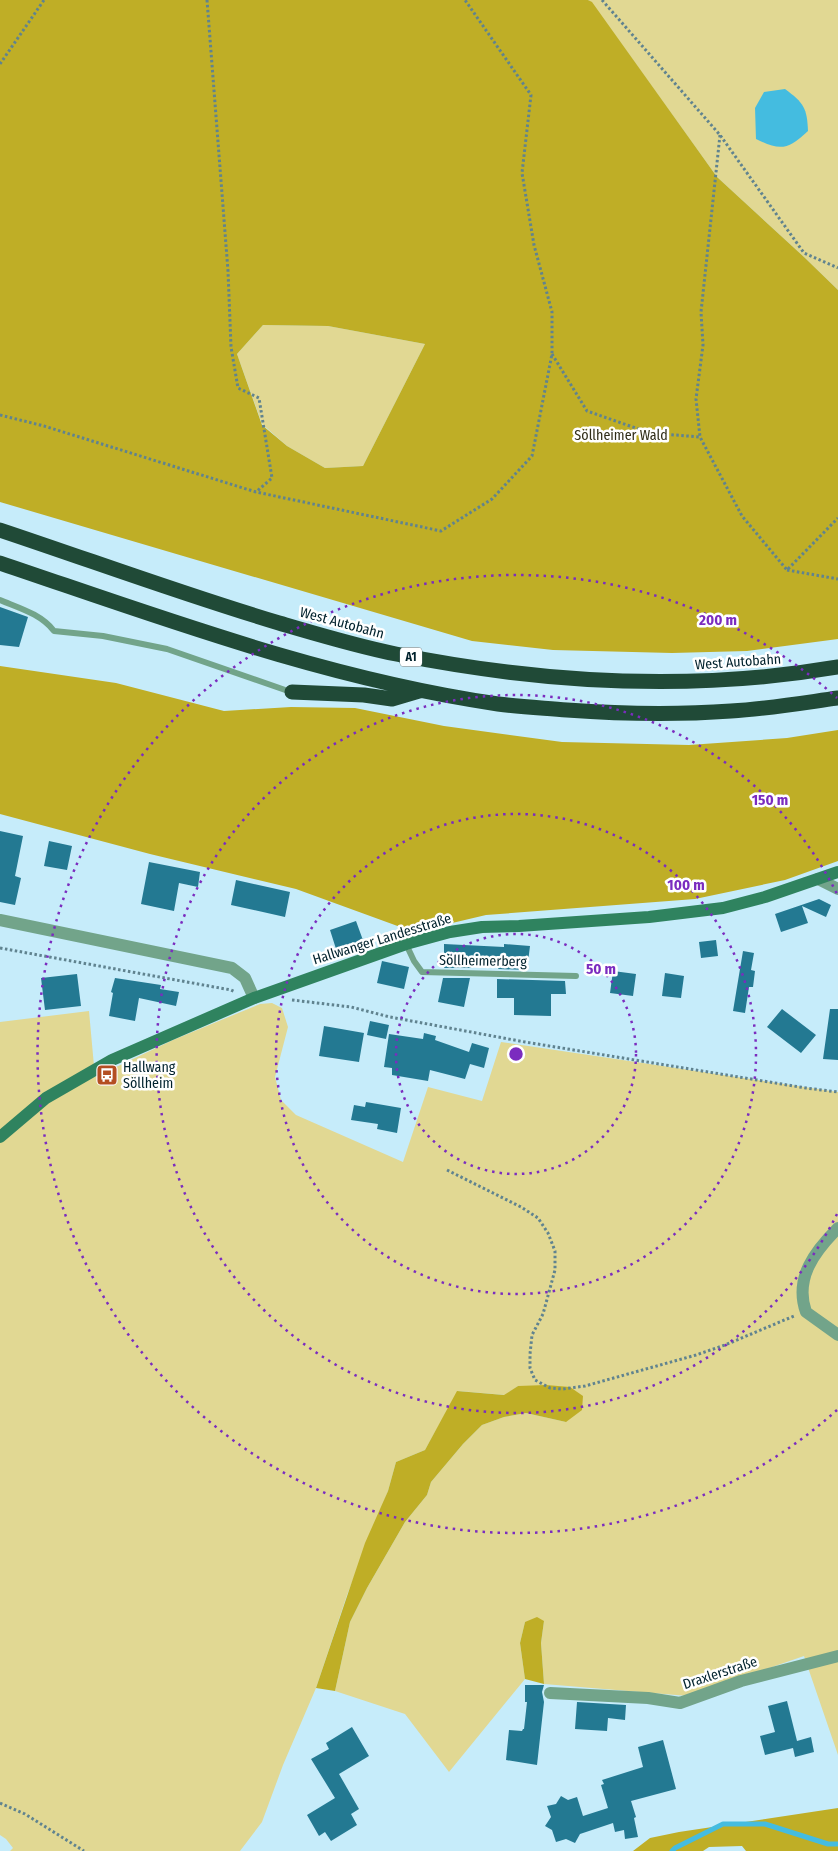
<svg xmlns="http://www.w3.org/2000/svg" width="838" height="1851" font-family="'Fira Sans Condensed',sans-serif">
<style>
.green{fill:#e1d893}
.forest{fill:#bfae26;fill-rule:evenodd}
.water{fill:#44bce0}
.lines{fill:none;stroke-linecap:round;stroke-linejoin:round}
.stream{stroke:#44bce0;stroke-width:5}
.building{fill:#237992}
.path{stroke:#60838f;stroke-width:3;stroke-dasharray:2.5 2.5;stroke-linecap:butt}
.lane{stroke:#72a48a;stroke-width:6}
.street{stroke:#72a48a;stroke-width:12}
.secondary{stroke:#2f835f;stroke-width:12}
.highway{stroke:#204a37;stroke-width:15}
.ring{fill:none;stroke:#7b2cbf;stroke-width:2.5;stroke-dasharray:2.5 5}
.labels{text-anchor:middle;dominant-baseline:central;stroke-width:5;stroke-linejoin:round;paint-order:stroke}
.shield{fill:#fff;stroke:#4c646b;stroke-width:1}
.shield-label{font-size:12px;font-weight:bold;fill:#00212c}
.park-label{font-size:14px;fill:#302d18;stroke:#fff}
.street-label{font-size:14px;fill:#00212c;stroke:#fff}
.poi-label{font-size:14px;fill:#00212c;stroke:#fff;text-anchor:start}
.centre{fill:#7b2cbf;stroke:#fff;stroke-width:2.5}
.ring-label{font-size:15px;text-anchor:middle;font-weight:bold;fill:#7b2cbf;stroke:#fff;stroke-width:5;stroke-linejoin:round;paint-order:stroke}
</style>
<rect width="100%" height="100%" fill="#c6ecfa"/>
<path class="green" d="M588 0H838V290L804 257 717 177 592 3Z
M263 325 328 326 425 344 363 466 325 468 287 446 262 424 237 354Z
M272 1003 282 1008 288 1027 275 1077 281 1100 296 1115 403 1162 428 1087 482 1101 501 1042 838 1092V1755L804 1656 688 1696 544 1684 541 1643 544 1621 525 1622 520 1643 525 1679 449 1772 405 1714 335 1691 350 1622 367 1588 405 1522 427 1495 431 1482 463 1444 482 1425 504 1417 526 1413 566 1422 518 1386 505 1395 458 1391 425 1450 396 1462 388 1491 347 1595 316 1688 283 1765 262 1822 240 1851H10L13 1848 6 1839 0 1835V1022L89 1011 95 1077 173 1040 260 1004Z"/>
<path class="forest" d="M0 0H588L592 2 717 177 804 257 838 290V639L747 651 672 653 553 650 472 641 0 502ZM263 325 328 326 425 344 363 466 325 468 287 446 262 425 237 354Z
M0 666 116 683 224 711 291 707 355 708 444 726 562 742 689 745 787 738 838 730V861L785 880 695 899 486 915 414 932 296 889 150 854 0 814Z
M546 1385 570 1387 583 1396 582 1410 566 1422 526 1413 504 1417 482 1425 463 1444 431 1482 427 1495 405 1522 367 1588 350 1622 335 1691 316 1688 365 1543 388 1491 396 1462 425 1450 457 1391 504 1395 518 1386Z
M537 1617 544 1621 541 1643 544 1684 525 1679 520 1643 525 1622Z
M838 1808V1851H746L742 1846 709 1847 703 1851H633L650 1838 679 1832Z"/>
<path class="water" d="M785 89C804 103 807 108 808 131 788 150 780 151 756 139L755 108 764 92Z"/>
<g class="lines">
<path class="stream" d="M672 1851 675 1848 723 1824H765L828 1844H838"/>
</g>
<path class="building" d="M0 607 28 617 19 647 0 645Z
M0 831 23 836 15 876 21 878 15 905 0 902Z
M49 841 72 846 67 870 44 866Z
M149 862 200 872 198 887 179 883 174 911 141 904Z
M236 880 290 892 285 917 231 905Z
M819 899 831 905 826 917 802 906 808 923 781 932 775 914Z
M356 921 364 943 337 952 330 930Z
M716 940 718 956 701 958 699 942Z
M444 944 504 947V944L530 946 527 970 498 969V965L473 963 472 968H444Z
M743 951 754 953 751 970 755 971 753 987H749L745 1013 733 1011Z
M382 961 409 967 404 989 377 983Z
M613 971 636 974 633 996 610 993Z
M665 973 684 976 681 998 662 996Z
M77 974 81 1006 45 1010 41 978Z
M115 978 161 985 160 989 179 992 176 1006 139 998 135 1021 109 1016 113 993 111 992Z
M443 978H470L464 1007 438 1002Z
M497 979 565 981 566 994H551V1016L514 1015V998H497Z
M782 1009 816 1035 801 1053 767 1027Z
M830 1009H838V1060L823 1059Z
M370 1021 389 1025 386 1039 367 1035Z
M324 1026 364 1033 359 1062 319 1056Z
M424 1033 436 1036 435 1040 469 1052 472 1043 489 1048 484 1068 470 1064 465 1079 430 1070 428 1081 392 1075V1068L384 1067 389 1034 423 1039Z
M366 1102 401 1108 397 1133 377 1129 378 1124 351 1120 354 1105 365 1107Z
M525 1685H544L542 1692 544 1702 537 1765 506 1760 509 1730 522 1731 523 1729H524L527 1702H525Z
M787 1701 797 1741 811 1737 814 1752 795 1757 793 1748 765 1755 760 1736 775 1732 768 1706Z
M577 1702 626 1705 625 1720 608 1718 607 1731 575 1729Z
M352 1727 369 1756 339 1774 359 1809 351 1814 357 1825 331 1841 325 1832 319 1836 307 1815 335 1798 311 1759 329 1749 326 1743Z
M663 1740 676 1789 631 1801 636 1817 634 1818 638 1837 625 1839 624 1830 615 1832 613 1823 580 1834 575 1843 566 1839 556 1842 552 1830 545 1826 551 1817 547 1806 556 1804 561 1796 568 1800 577 1797 583 1816 608 1808 601 1785 604 1784 602 1780 643 1767 638 1747Z"/>
<g class="lines">
<path class="path" d="M207 0 228 271 231 347 238 388 259 398 272 478 256 492
M602 0 720 135 804 253 838 268
M0 64 44 0
M720 135 701 312 703 345 696 399 700 437 742 516 787 570 838 518
M552 354 587 411 650 433 700 437
M0 415 44 426 256 492 441 531 492 499 532 456 552 354V312L534 245 522 173 531 95 465 0
M787 570 838 579
M0 948 231 990 235 992
M292 1000 351 1007 390 1017 525 1042 806 1088 838 1092
M447 1170 521 1207 538 1218 548 1233 555 1251V1270L543 1314 532 1335 530 1354V1368L535 1380 550 1388 563 1389 585 1386 696 1355 725 1345 794 1316
M0 1803 25 1814 84 1851"/>
<path class="lane" d="M0 600C19 608 41 614 54 631L103 636 167 649 291 692
M406 944 414 961 422 972 576 976"/>
<path class="street" d="M818 879 838 889
M0 920 232 968 245 978 254 998
M838 1228C815 1251 794 1278 806 1312L838 1335
M550 1693 648 1698 680 1703 741 1681 838 1656"/>
<path class="secondary" d="M0 1137 46 1098 112 1060 254 998 406 944 450 932 482 927 519 926 649 917 723 908 765 897 838 872"/>
<path class="highway" d="M0 530C93 561 185 595 279 623 317 634 356 646 396 654 541 683 691 692 838 667
M0 563C163 618 326 679 498 704 521 707 544 708 567 710 622 714 676 715 731 711 767 709 802 703 838 698
M292 692 364 695 392 699 419 691"/>
</g>
<g class="ring">
<circle cx="516" cy="1054" r="120"/>
<circle cx="516" cy="1054" r="240"/>
<path d="M837 1214A359 359 0 1 1 837 894"/>
<path d="M837 1410A479 479 0 1 1 837 698"/>
</g>
<defs>
<g id="bus-square" transform="scale(1.125)"><rect x="-9" y="-9" width="18" height="18" rx="4" fill="#b44e22" stroke="#fff"/><path d="M-5-6H5V4H4V6H2V4H-2V6H-4V4H-5ZM-3.5-4V0h7V-4ZM-3.5 1.2v1.5H-2V1.2ZM2 1.2v1.5H3.5V1.2Z" fill="#fff"/></g>
</defs>
<g fill-rule="evenodd">
<use href="#bus-square" x="107" y="1075"/>
</g>
<g class="labels">
<rect class="shield" x="400" y="647.5" width="22" height="19" rx="4"/>
<g class="shield-label">
<text x="411" y="657">A1</text>
</g>
<g class="park-label">
<text x="621" y="435">Söllheimer Wald</text>
</g>
<g class="street-label">
<text transform="translate(342 623) rotate(15)">West Autobahn</text>
<text transform="translate(738 662) rotate(-4)">West Autobahn</text>
<text transform="translate(382 939) rotate(-17)">Hallwanger Landesstraße</text>
<text transform="translate(483 961) rotate(1)">Söllheimerberg</text>
<text transform="translate(720 1673) rotate(-18)">Draxlerstraße</text>
</g>
<g class="poi-label">
<text x="123" y="1067">Hallwang<tspan x="123" dy="16">Söllheim</tspan></text>
</g>
</g>
<circle cx="516" cy="1054" r="8" class="centre"/>
<g class="ring-label">
<text x="718" y="625">200 m</text>
<text x="770" y="805">150 m</text>
<text x="686" y="890">100 m</text>
<text x="601" y="974">50 m</text>
</g>
</svg>
